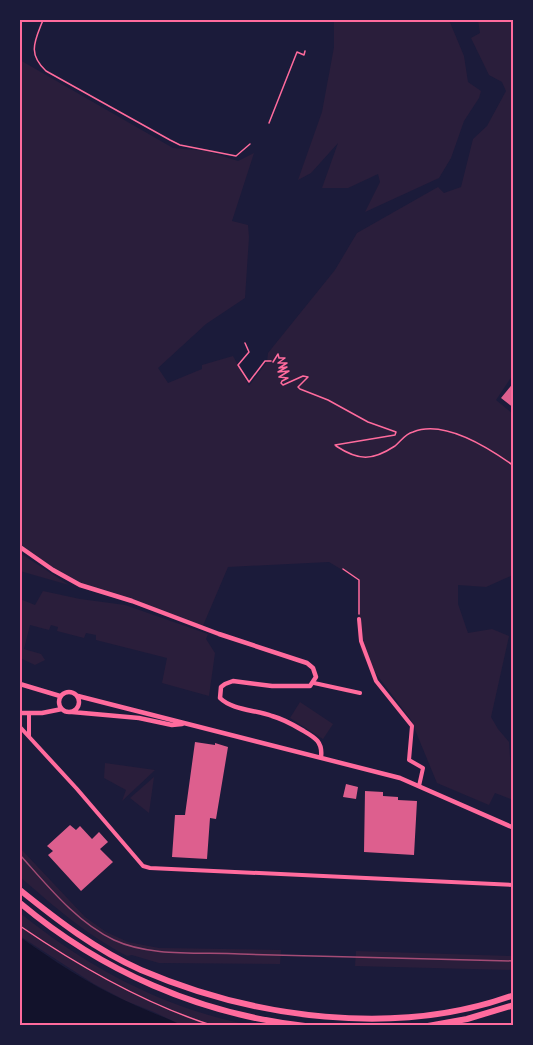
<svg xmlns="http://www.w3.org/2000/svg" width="533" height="1045" font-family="'Work Sans',sans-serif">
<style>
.green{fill:#2a1e3b}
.water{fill:#12122b}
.building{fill:#dd5f8e}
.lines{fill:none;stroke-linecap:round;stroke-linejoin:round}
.path{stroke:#ff6b9d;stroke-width:1.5}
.service{stroke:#ff6b9d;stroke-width:1.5}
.minor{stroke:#ff6b9d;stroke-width:4}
.tertiary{stroke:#ff6b9d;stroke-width:4.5}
.trunk{stroke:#ff6b9d;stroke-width:6}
.tram{stroke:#a44b75;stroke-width:1.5}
.neatline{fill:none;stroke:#ff6b9d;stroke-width:2}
</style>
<rect width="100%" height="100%" fill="#1b1b3a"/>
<path class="green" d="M334 20H449L464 56 468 82 481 91 479 98 464 121 451 158 439 178 365 212 380 182 378 174 348 188H322L338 143 311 173 298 180 322 112 334 47Z
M478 20H513L514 373 496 400 513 414V575L486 587 458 585V604L468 633 492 629 509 636 491 717 498 729 509 742 513 800 495 793 489 805 437 783 411 720 362 655 358 635 359 580 329 562 228 567 202 628 80 585 20 546V60L173 148 206 151 238 161 254 153 232 221 248 225 249 237 245 298 206 324 158 368 168 383 202 369V365L233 356 249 386 267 362 268 353 335 270 357 233 438 187 444 193 461 187 473 139 487 126 506 91 502 82 489 75 471 38 480 33Z
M20 553 69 585 20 571Z
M43 591 80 599 125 605 208 634 206 639 215 653 209 696 162 683 167 658 96 640V635L86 633 84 638 57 631 58 627 51 625 49 630 30 625 24 649 41 654 45 660 35 665 20 658V599L35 605Z
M300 702 333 724 323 739 290 718Z
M105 763 155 770 122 801 126 790 104 778Z
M154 777 149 813 130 798Z
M20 848 85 917 106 932 128 942 159 948 281 950 280 964 159 963 132 955 127 956C84 933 56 908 20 877Z
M20 913C87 967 163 1008 249 1025H181L154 1012 126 1001 94 984 20 936Z
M356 951 513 956V970L355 966Z"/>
<path class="water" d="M20 937C53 960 88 984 126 1001 144 1010 163 1016 181 1025H20Z"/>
<path class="building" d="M514 382V408L501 398Z
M195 742 215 745V743L228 747 216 819 210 818 207 859 172 857 175 815H185Z
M346 784 358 787 356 799 343 797Z
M365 791 383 792V796L398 797V800L417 801 414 855 364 852Z
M70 825 76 830 80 826 92 839 99 832 108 842 100 849 113 862 81 891 48 855 53 851 47 846Z"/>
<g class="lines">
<path class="path" d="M269 123 297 52 304 55 305 51
M245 343 249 352 238 365 249 382 265 361H271
M273 362 278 354 279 358H285L278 363H287L279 368 287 367 278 372 289 371 279 377 288 378 282 381 281 383 283 385 303 376 308 377 298 387 300 389 328 400 368 422 396 432 395 435 335 445
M336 446C359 461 372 461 395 446 401 441 405 434 413 432 444 419 489 448 514 466
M343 569 359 580V614
M20 926C80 967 144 1004 214 1026"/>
<path class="service" d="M43 20C35 41 27 53 46 71L170 140 180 145 236 156 250 144"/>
<path class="minor" d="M359 619 361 641 376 681 412 726 409 760 423 768 419 786
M314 683 360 693
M29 713V736
M20 727 77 789 143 866 150 868 514 885"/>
<path class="tertiary" d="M20 547 53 570 80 585 132 601 219 634 307 663 313 668 316 677 310 686H272L233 681 225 684 221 687 220 698C232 710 256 710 272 716 283 719 292 724 302 730 314 737 323 741 321 757
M20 684 60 696
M59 702a10 10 0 1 1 20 0a10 10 0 1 1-20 0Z
M78 696 400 778 514 828
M72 712 139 718 172 725 182 724
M20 713H42L62 709"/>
<path class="trunk" d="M20 890C57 920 96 950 141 970 253 1018 396 1038 514 995
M20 903C101 971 199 1014 305 1026
M428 1026 467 1019 514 1005"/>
<path class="tram" d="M20 855C47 885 76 922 114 940 150 957 200 952 240 954 331 957 422 959 514 961"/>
</g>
<rect width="533" height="1045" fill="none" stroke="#1b1b3a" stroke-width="42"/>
<rect x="21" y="21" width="491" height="1003" class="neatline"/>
</svg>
